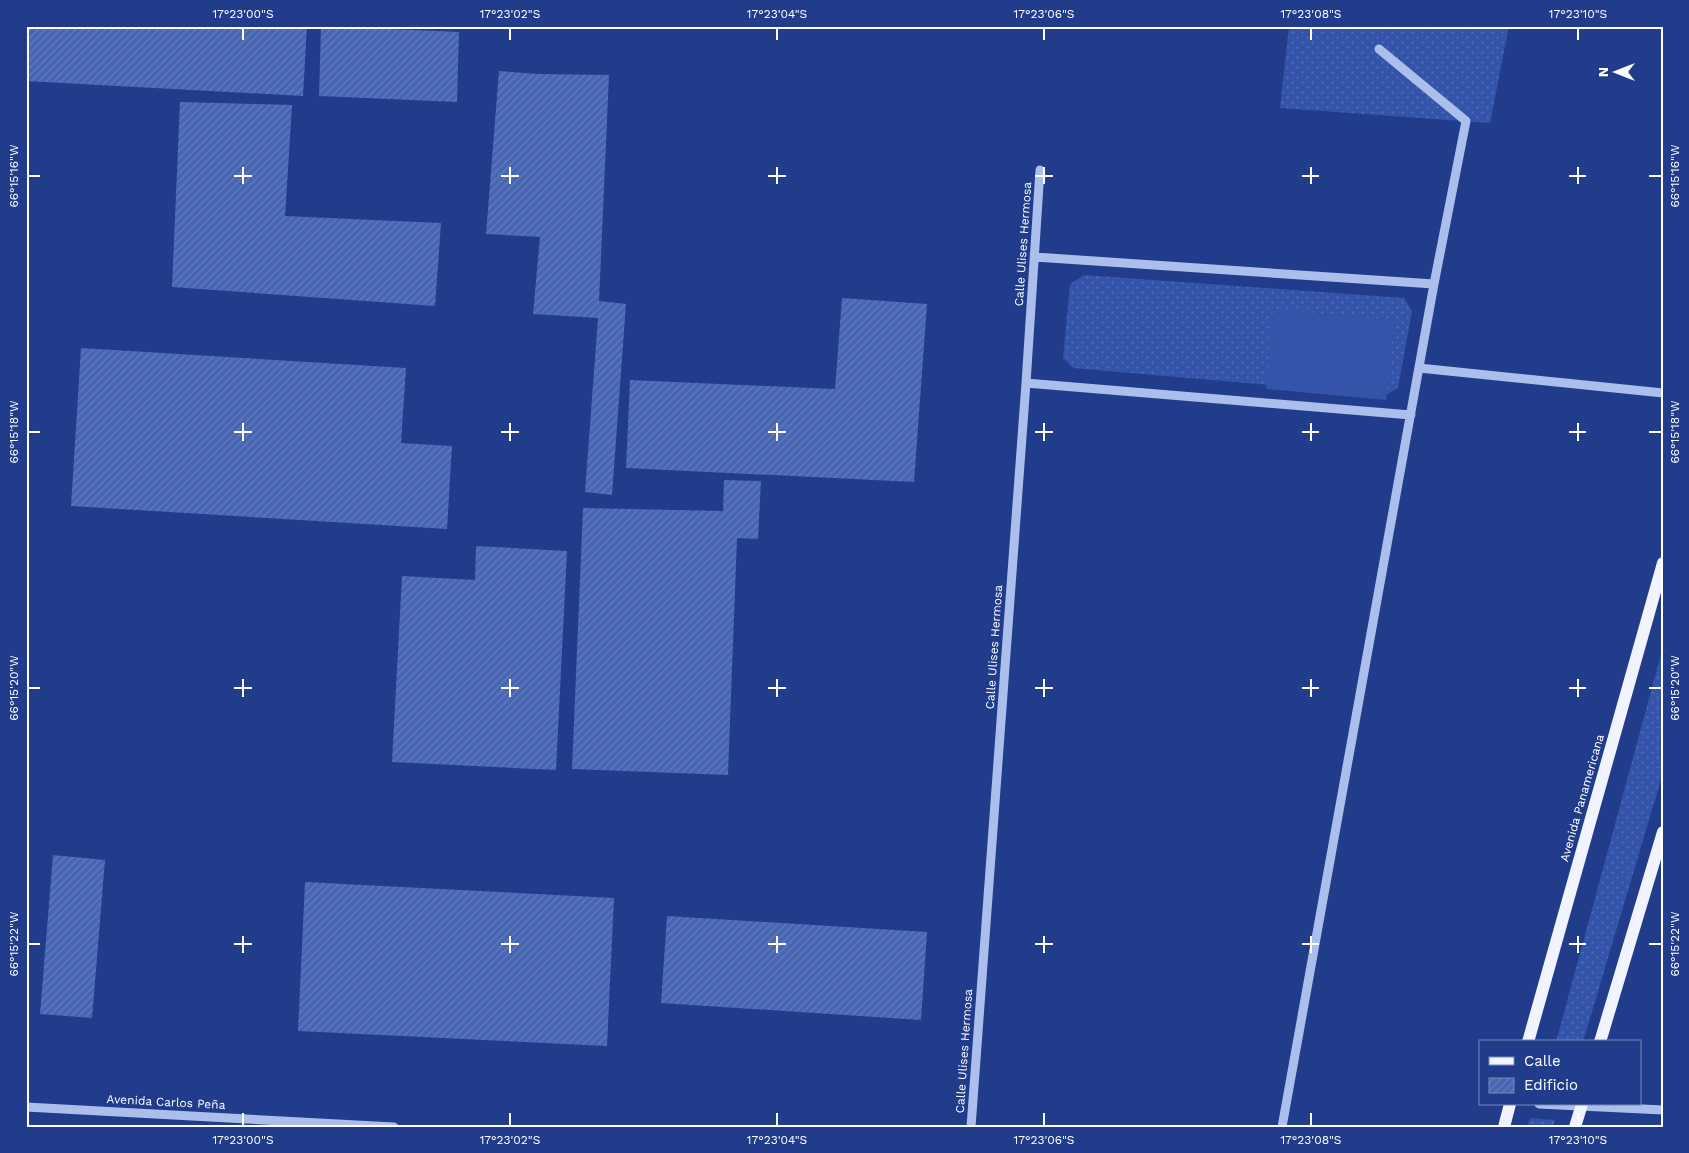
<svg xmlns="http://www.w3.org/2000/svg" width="1689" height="1153" font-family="'Work Sans',sans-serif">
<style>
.grass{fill:url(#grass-dots)}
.pitch{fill:#3354a8}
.building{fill:url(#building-hatch)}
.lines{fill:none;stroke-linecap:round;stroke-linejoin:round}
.minor{stroke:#acbeeb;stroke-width:9}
.major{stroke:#f1f4fe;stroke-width:12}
.ticks{fill:none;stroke:#fff;stroke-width:2}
.labels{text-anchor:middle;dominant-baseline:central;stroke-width:5;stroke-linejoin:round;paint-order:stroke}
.street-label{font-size:12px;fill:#fff;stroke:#203c8b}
.neatline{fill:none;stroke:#fff;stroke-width:2}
.ticks-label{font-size:12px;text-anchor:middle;fill:#fff}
</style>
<defs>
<pattern id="grass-dots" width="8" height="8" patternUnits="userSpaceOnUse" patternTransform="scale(1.25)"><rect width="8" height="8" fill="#3354a8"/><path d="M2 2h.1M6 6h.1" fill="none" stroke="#526eb5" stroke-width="1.8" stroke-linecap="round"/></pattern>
<pattern id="building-hatch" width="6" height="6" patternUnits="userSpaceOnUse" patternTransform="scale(1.25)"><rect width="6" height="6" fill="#4865b2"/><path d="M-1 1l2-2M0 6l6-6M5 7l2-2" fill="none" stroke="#637cbe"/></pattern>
</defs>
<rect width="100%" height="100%" fill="#203c8b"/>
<path class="grass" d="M1289 26H1509L1490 123 1280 108Z
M1084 275 1404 298 1412 311 1398 388 1386 395 1073 368 1063 358 1070 284Z
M1663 647V773L1583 1042H1556Z
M1530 1118 1555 1120 1553 1127H1527Z"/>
<path class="pitch" d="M1273 309 1394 320 1386 400 1266 389Z"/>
<path class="building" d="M26 26H307L303 96 26 81Z
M321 26 459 32 457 102 319 96Z
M499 71 538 74 609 75 599 301 626 304 612 495 585 492 598 318 533 314 540 237 486 234Z
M180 102 292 105 285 216 441 223 435 306 172 287Z
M842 298 927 304 914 482 626 468 630 380 835 389Z
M81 348 406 368 401 443 452 446 447 529 71 506Z
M724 480 761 481 758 539 737 538 728 775 572 769 583 508 723 511Z
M476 546 567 551 556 770 392 762 402 576 475 580Z
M53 855 105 860 92 1018 40 1014Z
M305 882 614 898 607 1046 298 1031Z
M667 916 927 932 921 1020 661 1003Z"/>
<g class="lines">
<path class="minor" d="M1035 257 1434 284
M1419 368 1663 393
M1026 383 1411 415
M1539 1104 1663 1110
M26 1107 394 1127
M971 1127 1026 383 1040 170
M1282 1127 1434 284 1466 121 1379 49"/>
<path class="major" d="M1528 1042 1663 563
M1600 1042 1663 832
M1504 1127 1510 1104
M1575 1127 1582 1104"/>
</g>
<path class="ticks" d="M243 28V40M510 28V40M777 28V40M1044 28V40M1311 28V40M1578 28V40M243 167V184M510 167V184M777 167V184M1044 167V184M1311 167V184M1578 167V184M28 176H40M234 176H252M501 176H519M768 176H786M1035 176H1053M1302 176H1319M1569 176H1586M1649 176H1662M243 423V441M510 423V441M777 423V441M1044 423V441M1311 423V441M1578 423V441M28 432H40M234 432H252M501 432H519M768 432H786M1035 432H1053M1302 432H1319M1569 432H1586M1649 432H1662M243 679V697M510 679V697M777 679V697M1044 679V697M1311 679V697M1578 679V697M28 688H40M234 688H252M501 688H519M768 688H786M1035 688H1053M1302 688H1319M1569 688H1586M1649 688H1662M243 936V953M510 936V953M777 936V953M1044 936V953M1311 936V953M1578 936V953M28 944H40M234 944H252M501 944H519M768 944H786M1035 944H1053M1302 944H1319M1569 944H1586M1649 944H1662M243 1113V1126M510 1113V1126M777 1113V1126M1044 1113V1126M1311 1113V1126M1578 1113V1126"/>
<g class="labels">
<g class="street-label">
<text transform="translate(1023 244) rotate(-86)">Calle Ulises Hermosa</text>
<text transform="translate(994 647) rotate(-86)">Calle Ulises Hermosa</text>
<text transform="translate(1582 798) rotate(-74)">Avenida Panamericana</text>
<text transform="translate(964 1051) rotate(-86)">Calle Ulises Hermosa</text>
<text transform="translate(166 1102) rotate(3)">Avenida Carlos Peña</text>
</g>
</g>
<rect width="1689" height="1153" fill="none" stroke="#203c8b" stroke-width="55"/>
<rect x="1479" y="1040" width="162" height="65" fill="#203c8b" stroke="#798ab9"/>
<rect x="1489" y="1057" width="25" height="8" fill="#f1f4fe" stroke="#798ab9"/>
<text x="1524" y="1066" font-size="15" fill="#ffffff">Calle</text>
<rect x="1489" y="1078" width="25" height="15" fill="url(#building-hatch)" stroke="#798ab9"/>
<text x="1524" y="1090" font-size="15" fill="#ffffff">Edificio</text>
<g transform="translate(1616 72) rotate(270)" stroke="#203c8b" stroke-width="4" paint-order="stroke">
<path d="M0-4L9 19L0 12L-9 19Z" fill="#ffffff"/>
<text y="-8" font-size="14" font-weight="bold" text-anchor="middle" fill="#ffffff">N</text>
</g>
<rect x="28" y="28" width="1634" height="1098" class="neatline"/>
<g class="ticks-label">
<text x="243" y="18">17°23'00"S</text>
<text x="510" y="18">17°23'02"S</text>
<text x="777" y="18">17°23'04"S</text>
<text x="1044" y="18">17°23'06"S</text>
<text x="1311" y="18">17°23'08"S</text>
<text x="1578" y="18">17°23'10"S</text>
<text transform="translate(1675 176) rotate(-90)" y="4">66°15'16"W</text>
<text transform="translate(14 176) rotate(-90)" y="4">66°15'16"W</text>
<text transform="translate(1675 432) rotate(-90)" y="4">66°15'18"W</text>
<text transform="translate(14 432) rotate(-90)" y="4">66°15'18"W</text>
<text transform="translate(1675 688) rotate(-90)" y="4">66°15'20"W</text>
<text transform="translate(14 688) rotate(-90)" y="4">66°15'20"W</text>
<text transform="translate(1675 944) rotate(-90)" y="4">66°15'22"W</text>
<text transform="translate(14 944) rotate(-90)" y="4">66°15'22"W</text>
<text x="243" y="1144">17°23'00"S</text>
<text x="510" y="1144">17°23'02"S</text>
<text x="777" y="1144">17°23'04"S</text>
<text x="1044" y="1144">17°23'06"S</text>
<text x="1311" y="1144">17°23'08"S</text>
<text x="1578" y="1144">17°23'10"S</text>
</g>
</svg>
